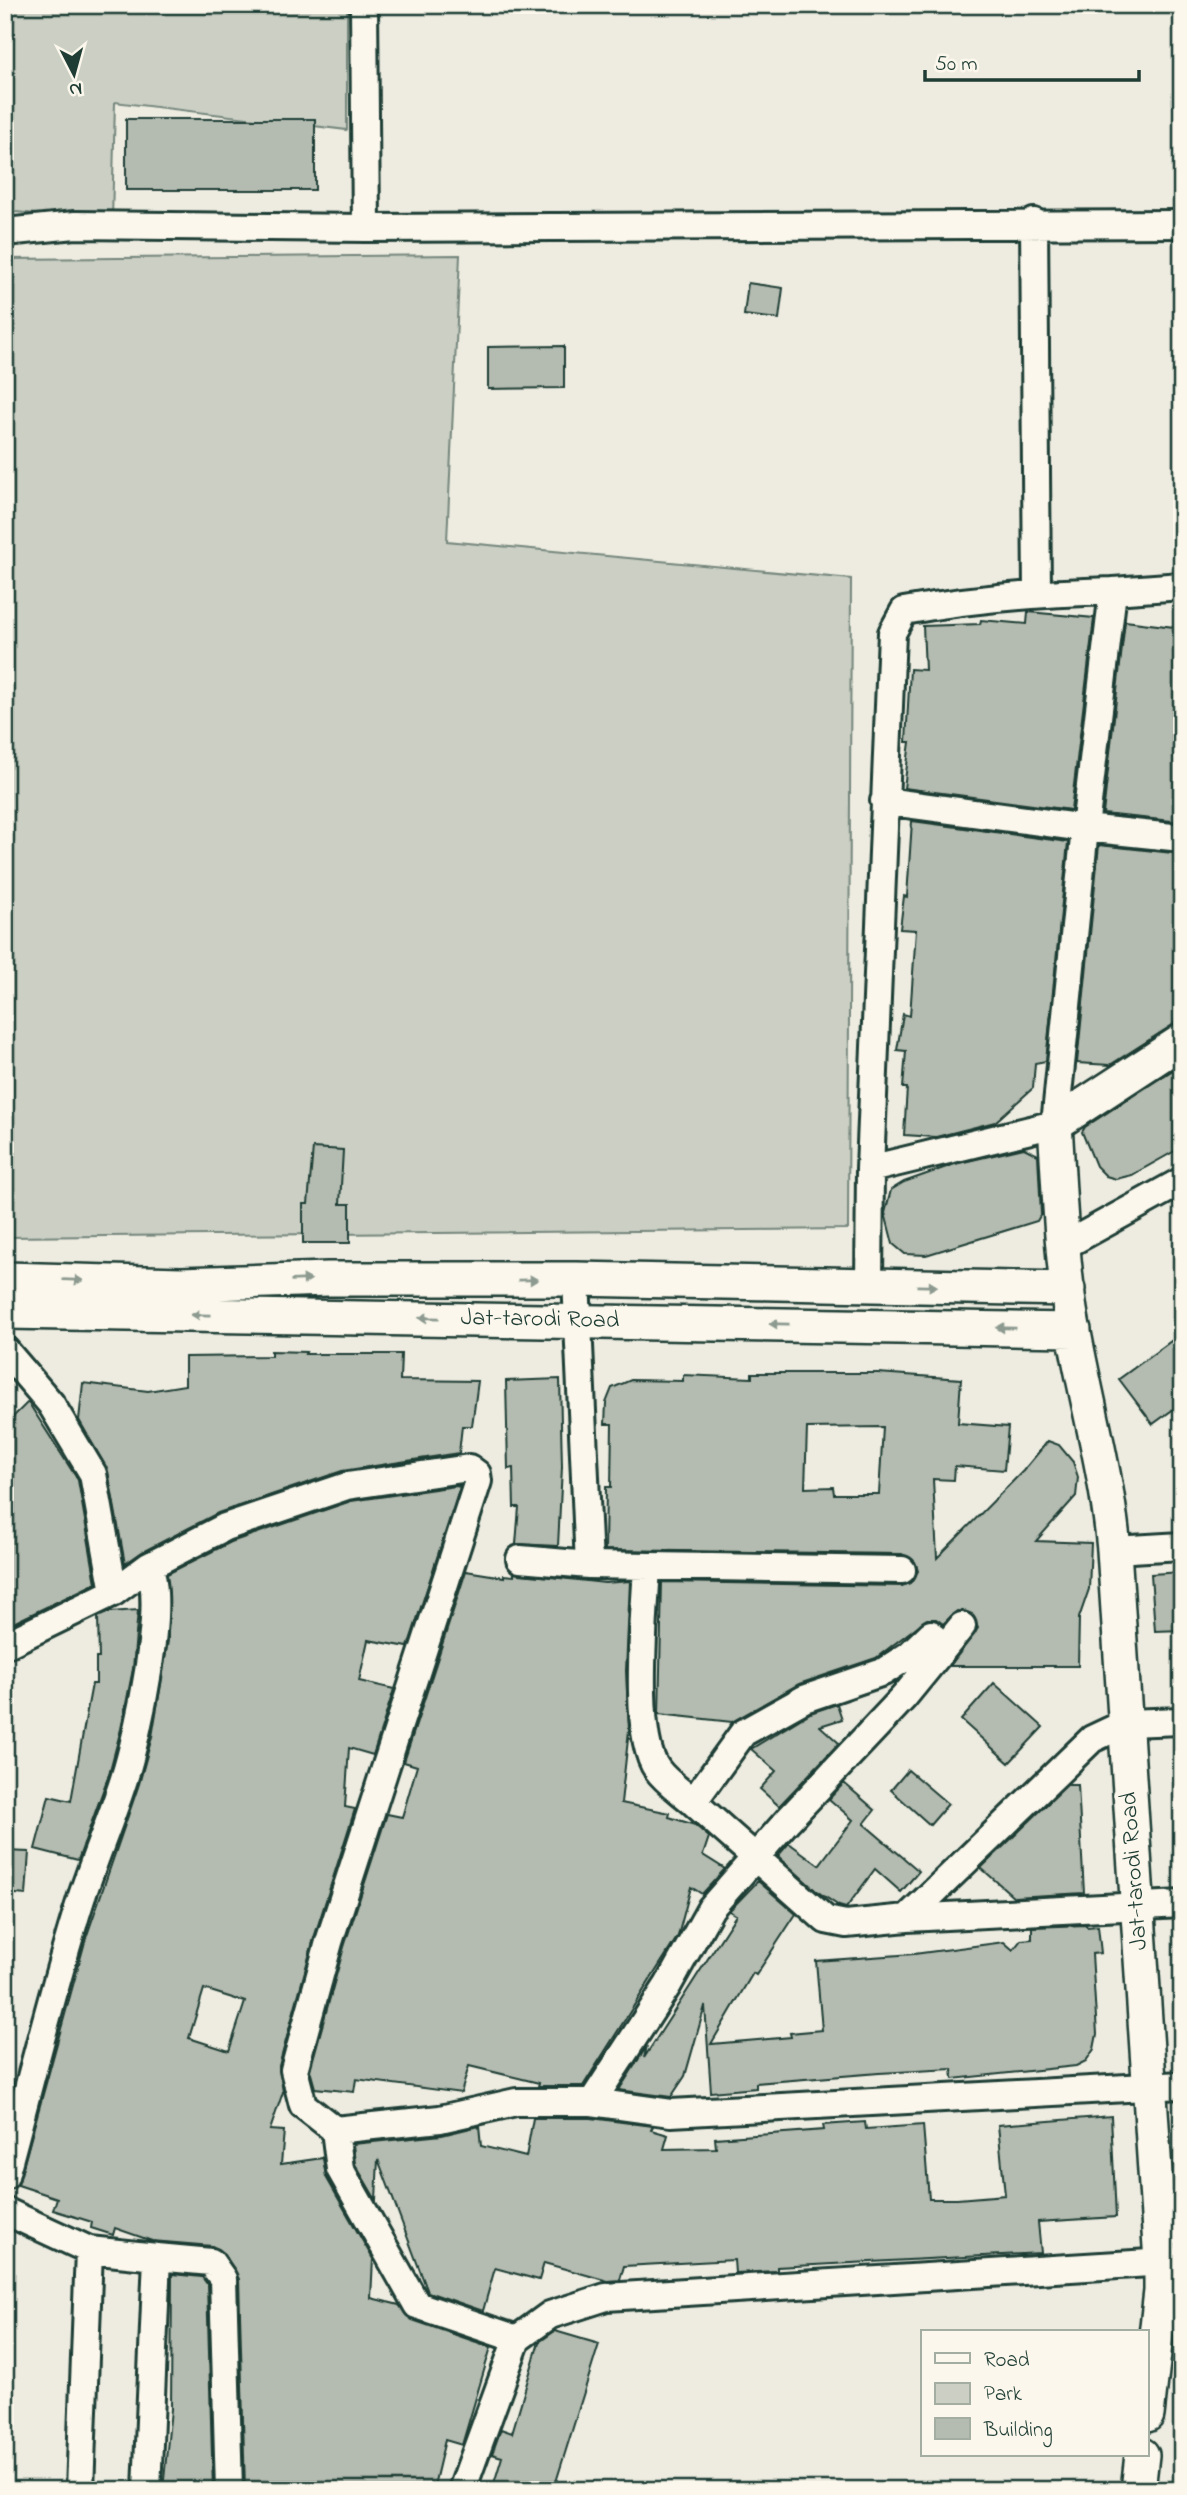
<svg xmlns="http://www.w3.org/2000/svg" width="1187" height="2495" font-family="'Indie Flower',sans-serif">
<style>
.green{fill:#cbcfc4;stroke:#75867c;stroke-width:2}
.building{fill:#b4bbb0;stroke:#1f3d34;stroke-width:2;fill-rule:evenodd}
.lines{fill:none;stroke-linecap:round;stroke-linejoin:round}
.minor-casing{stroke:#1f3d34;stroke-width:32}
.tertiary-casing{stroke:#1f3d34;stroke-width:38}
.minor{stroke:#fbf7ec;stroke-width:26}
.tertiary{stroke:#fbf7ec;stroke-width:33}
.oneway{fill:#8d9a90}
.labels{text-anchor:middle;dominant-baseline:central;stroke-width:7;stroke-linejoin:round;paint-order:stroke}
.street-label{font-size:24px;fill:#1f3d34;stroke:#fbf7ec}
</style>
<rect width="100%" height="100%" fill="#eeece1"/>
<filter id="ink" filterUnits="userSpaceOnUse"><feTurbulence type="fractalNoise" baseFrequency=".0143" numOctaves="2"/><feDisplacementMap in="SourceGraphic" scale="14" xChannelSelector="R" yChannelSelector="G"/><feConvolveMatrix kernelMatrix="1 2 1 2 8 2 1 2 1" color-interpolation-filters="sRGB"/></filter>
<g filter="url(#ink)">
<path class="green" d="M5 5H347V130L115 102 112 221 5 211Z
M460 255 447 541 851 579 848 1229 5 1237V259Z"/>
<path class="building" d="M126 119H315V190H126Z
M748 283 783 288 779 319 744 315Z
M564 346V388L488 389V347Z
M1028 612 1094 618 1071 810 904 788 910 742H906L910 669 925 670 923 626 980 624 981 620 1027 624Z
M1125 621 1182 628V822L1103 814Z
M912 821 1068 842 1046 1061 1035 1063 1033 1088 995 1122 936 1137 904 1135 907 1088H903L906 1051 897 1050 903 1014 910 1016 916 930 900 929 904 896 907 897Z
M1099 845 1182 854V998L1174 1024 1110 1065 1077 1063Z
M1173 1070 1182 1084V1147L1132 1175 1116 1179 1106 1176 1096 1166 1082 1132 1085 1127Z
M313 1148 343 1150 340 1204H350V1243H303V1204H308Z
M1024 1148 1038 1155 1041 1214 1037 1221 926 1255 905 1254 893 1244 885 1213 891 1190 904 1182 955 1164Z
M1182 1333V1403L1153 1424 1119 1379Z
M271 1351 306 1352 305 1354H401L400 1380 478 1381 472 1426H462L459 1453 342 1471 218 1513 142 1552 125 1564 108 1471 79 1420 83 1383 148 1391 185 1385V1357L271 1356Z
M752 1373H878L961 1379 958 1423 1008 1427 1004 1470 955 1466 954 1480 933 1479 937 1558 1023 1471 1048 1441 1059 1445 1073 1462 1078 1477 1076 1496 1036 1541 1091 1543 1089 1589 1079 1618 1078 1666H950L978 1628 972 1614 957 1611 943 1624 936 1619H927L876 1658 799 1684 732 1722 659 1714 662 1582 902 1586 910 1583 918 1571 915 1562 902 1554 605 1550 606 1487H611L612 1424H605L606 1403 612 1388 631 1380 683 1381V1375L752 1378ZM883 1427 879 1494H834L833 1487 805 1488 807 1428Z
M560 1379 562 1467 558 1546 516 1544 519 1507H514L513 1468 508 1469 506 1381Z
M28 1402 78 1480 96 1583 5 1627V1415L14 1416Z
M456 1486 460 1487 408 1647 368 1640 359 1681 394 1689 373 1755 349 1748 345 1807 355 1809 314 1938 279 2066 283 2092 270 2130 284 2131 281 2164 323 2158 326 2177 373 2259 371 2298 399 2305 412 2320 491 2347 462 2445 445 2440 433 2490H245L239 2279 224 2253 212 2246 152 2241 115 2228 113 2235 91 2228 92 2222 53 2210 57 2198 18 2185 86 1938 139 1784 152 1737 168 1641 167 1574 231 1542 351 1501ZM204 1989 245 2002 229 2051 189 2038Z
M466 1571 504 1577V1575L514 1576V1573L605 1583 630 1581 626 1671 629 1730 621 1803 670 1813 669 1817 695 1825 709 1837 703 1855 725 1869 702 1894 691 1887 678 1936 583 2086H538L539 2083 469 2066 461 2093 356 2079 354 2092 315 2088 310 2070 344 1947 387 1814 402 1817 417 1766 404 1762Z
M1182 1572V1630L1155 1631 1151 1574Z
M138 1610 133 1669 121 1729 109 1774 78 1860 35 1849 49 1796 71 1801 86 1716 92 1684H96V1658H99L98 1617 109 1612Z
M994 1683 1043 1727 1009 1763 961 1720Z
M837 1704 842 1719 820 1726 839 1743 779 1806 760 1789 776 1771 751 1749 810 1713Z
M908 1770 948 1804 930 1825 891 1790Z
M844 1783 875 1810 864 1824 919 1871 901 1892 875 1869 846 1908 839 1906 815 1890 778 1856 789 1843 819 1865 853 1820 829 1799Z
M1067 1785H1078L1084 1893 1014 1897 981 1868Z
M5 1851 29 1852 26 1895 5 1893Z
M758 1881 796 1914 756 1975 753 1973 711 2044 791 2037 790 2033 822 2030 816 1961 914 1954 1004 1942 1013 1950 1021 1940 1032 1939V1927L1086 1925 1087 1927 1098 1926 1101 1953 1092 1954 1097 2034 1094 2049 1086 2061 1076 2066 953 2079 952 2069 879 2073 756 2083V2088L711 2092 705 2006 685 2076 671 2097 619 2090 647 2046 644 2058 736 1915 729 1911Z
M1111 2116 1116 2217 1038 2222 1041 2253 777 2267V2271L735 2273 734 2260 624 2266 620 2280 608 2281 544 2263 539 2280 495 2268 483 2311 428 2292 378 2159 376 2200 355 2164 353 2144 442 2135 479 2126 481 2146 526 2157 533 2118H591L653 2126 651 2130 668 2135 664 2149 716 2148 715 2138 824 2130 823 2125 865 2122 866 2129 923 2125 929 2199H957L1005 2195 998 2125Z
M172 2274 202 2277 207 2284 213 2490H163L171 2409Z
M555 2331 599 2344 556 2482 552 2490H492L502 2457 492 2454 501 2429 512 2433 539 2342Z"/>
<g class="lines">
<g class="minor-casing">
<path id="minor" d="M364 5 366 228 1182 224
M1034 222 1037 593
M5 232 75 225 366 228
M1182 586 1113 591 1085 828 1182 838
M884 801 1085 828 1055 1124 870 1169 892 633 904 611C973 598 1042 593 1113 591
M1062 1247 1182 1181
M576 1279 589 1565 902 1570
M869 1285 870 1169
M5 1350 51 1404 93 1474 114 1592
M1114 1550 1182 1546
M520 1559 589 1565
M647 1566C645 1611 632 1735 657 1769 666 1782 682 1792 693 1802
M5 1645 114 1592 149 1566 225 1527 347 1486 469 1468 477 1474 478 1481 329 1942 294 2070 303 2105 335 2130 440 2119 516 2102H592L671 2113 1182 2085
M1182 1721 1126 1723 1092 1739 907 1918 1182 1904
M907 1918 846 1924 826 1920 693 1802 743 1733 804 1699 883 1672 909 1655 931 1634
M592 2102 668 1985 711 1908 788 1820 904 1697 962 1626
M335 2130 340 2169 417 2305 517 2339
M5 2176C30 2084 52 1990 81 1899 94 1859 111 1820 124 1779 138 1735 166 1606 149 1566
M5 2211 89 2250 157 2257 147 2490
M157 2257 211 2262 223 2279 229 2490
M80 2490 89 2250
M462 2490 517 2339 550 2315 606 2297 1182 2261"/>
</g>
<g class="tertiary-casing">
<path id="tertiary" d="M5 1279 181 1284 328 1279H576L1068 1289
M5 1312 1074 1330
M1147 2415 1161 2291V2262L1114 1550C1107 1469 1083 1390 1070 1310 1061 1248 1059 1186 1055 1124L1182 1041
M1138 2490 1142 2455"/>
</g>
<use href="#minor" class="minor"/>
<use href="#tertiary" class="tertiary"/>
</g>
<defs><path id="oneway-solid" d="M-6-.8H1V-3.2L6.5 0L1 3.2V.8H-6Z" transform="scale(1.75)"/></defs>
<g class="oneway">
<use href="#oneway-solid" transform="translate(73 1280) rotate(2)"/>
<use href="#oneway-solid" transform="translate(301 1280) rotate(-2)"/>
<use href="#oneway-solid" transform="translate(528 1280) rotate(-1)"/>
<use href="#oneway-solid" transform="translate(927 1286) rotate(1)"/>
<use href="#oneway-solid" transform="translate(201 1315) rotate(-179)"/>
<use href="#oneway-solid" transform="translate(429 1318) rotate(-179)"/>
<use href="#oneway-solid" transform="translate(779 1324) rotate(-179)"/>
<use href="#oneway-solid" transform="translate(1006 1328) rotate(-179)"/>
</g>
</g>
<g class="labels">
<g class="street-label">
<text transform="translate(540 1320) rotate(1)">Jat-tarodi Road</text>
<text transform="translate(1135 1871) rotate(-94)">Jat-tarodi Road</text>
</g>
</g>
<rect width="1187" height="2495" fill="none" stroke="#fbf7ec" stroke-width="28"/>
<rect x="14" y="14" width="1159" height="2467" fill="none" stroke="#1f3d34" stroke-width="2.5" filter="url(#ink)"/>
<rect x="921" y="2330" width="228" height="126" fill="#fbf7ec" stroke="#a3ada2" stroke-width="2"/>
<rect x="935" y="2353" width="35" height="10" fill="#fbf7ec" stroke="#a3ada2" stroke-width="2"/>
<text x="984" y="2366" font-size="21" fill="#1f3d34">Road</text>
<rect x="935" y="2383" width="35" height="21" fill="#cbcfc4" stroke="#a3ada2" stroke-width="2"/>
<text x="984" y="2400" font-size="21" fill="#1f3d34">Park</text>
<rect x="935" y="2418" width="35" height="21" fill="#b4bbb0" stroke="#a3ada2" stroke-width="2"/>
<text x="984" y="2436" font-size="21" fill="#1f3d34">Building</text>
<g transform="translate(74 74) rotate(174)" stroke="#fbf7ec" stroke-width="5" paint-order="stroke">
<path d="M0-5L12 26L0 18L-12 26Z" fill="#1f3d34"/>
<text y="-10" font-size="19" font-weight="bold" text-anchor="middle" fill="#1f3d34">N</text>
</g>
<path d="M925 70v10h214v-10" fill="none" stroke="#1f3d34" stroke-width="3.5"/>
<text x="935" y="70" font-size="21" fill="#1f3d34" stroke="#fbf7ec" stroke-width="5" paint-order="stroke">50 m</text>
</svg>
